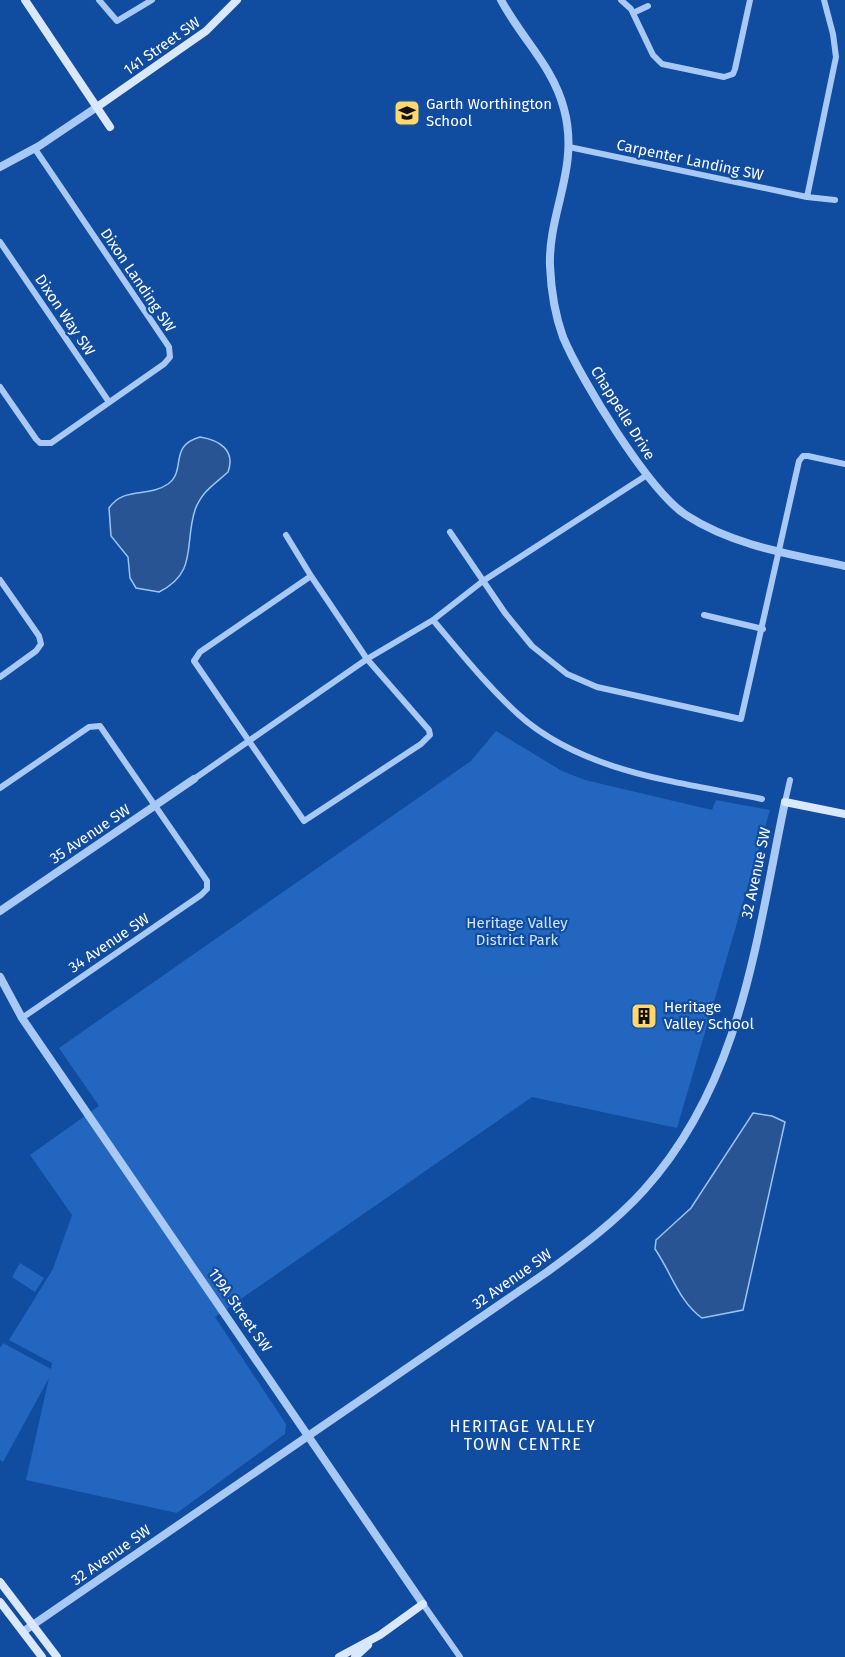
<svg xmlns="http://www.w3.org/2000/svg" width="845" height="1657" font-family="'Fira Sans',sans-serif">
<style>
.green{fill:#2366bf}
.water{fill:#285493;stroke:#9ac4f9;stroke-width:1.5}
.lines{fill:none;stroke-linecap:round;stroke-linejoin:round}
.minor{stroke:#a8c9f5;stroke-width:6}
.tertiary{stroke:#a8c9f5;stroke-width:8}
.secondary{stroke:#d9e8fe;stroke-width:8}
.labels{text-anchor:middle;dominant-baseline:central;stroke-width:4.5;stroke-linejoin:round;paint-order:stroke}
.street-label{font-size:15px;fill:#fff;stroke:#104ca0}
.poi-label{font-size:15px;fill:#fff;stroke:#104ca0;text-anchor:start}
.park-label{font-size:15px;fill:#d1e5fe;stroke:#104ca0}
.neighbourhood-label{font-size:16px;letter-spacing:1.5px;fill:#fff;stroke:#104ca0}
</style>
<rect width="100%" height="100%" fill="#104ca0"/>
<path class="green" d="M496 731 562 771 585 780 712 810 716 800 770 810 677 1128 532 1097 215 1317 286 1424 285 1434 177 1513 26 1480 49 1378 3 1462 0 1460V1348L3 1343 51 1369 52 1363 9 1340 53 1269 72 1215 30 1155 99 1106 59 1048 471 761Z
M20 1263 44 1278 35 1292 12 1277Z"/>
<path class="water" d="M200 437C219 440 236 450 228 472 215 484 202 491 195 510 184 544 198 573 159 592L136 588 130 578 128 557 111 536 109 508C124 486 148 498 168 484 187 470 168 446 200 437Z
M753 1113 772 1116 785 1122 743 1310 702 1318C679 1302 671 1272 655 1249L656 1240 691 1208Z"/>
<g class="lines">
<path class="minor" d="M99 0 117 21 152 0
M621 0 631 9 653 55 662 64 724 77 733 74 735 69 750 0
M633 13 648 6
M569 147 807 197 836 57 833 34 824 0
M807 197 835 200
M0 242 109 402
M0 387 36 439 40 443H51L164 364 170 357 169 347 35 149
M450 532 505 613 532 646 567 674 597 687 741 719 799 461 803 456H808L845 464
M286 535 311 576
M311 576 367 659 429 730 430 735 421 744 304 821 194 661 200 652Z
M0 580 39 636 41 644 36 651 0 677
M704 615 763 629
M433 620C460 652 487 686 519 715 584 773 680 782 762 799
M194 779 367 659 433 620 483 581 647 475
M0 788 89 727 100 726 207 881V889L201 895 22 1018
M785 802 790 780
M423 1604 460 1657"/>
<path class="tertiary" d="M501 0C521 38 553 66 564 109 580 168 548 212 550 266 551 289 555 315 563 337 581 380 649 491 686 515 734 546 790 554 845 566
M0 167 39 146 97 107
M0 911 194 779
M0 977 22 1018 423 1604
M24 1631 547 1272C581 1247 615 1222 644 1190 742 1081 756 940 785 802"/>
<path class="secondary" d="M25 0 110 127
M97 107 206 31 237 0
M785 802 845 814
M0 1582 57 1657
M0 1602 42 1657
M339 1657 380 1635 423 1604
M355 1657 368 1645"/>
</g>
<defs>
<g id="school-square" transform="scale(1.35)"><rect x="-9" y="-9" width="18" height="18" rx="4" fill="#ffd86c" stroke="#104ca0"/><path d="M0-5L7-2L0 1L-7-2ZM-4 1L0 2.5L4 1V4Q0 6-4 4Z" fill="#111"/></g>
<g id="building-square" transform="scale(1.35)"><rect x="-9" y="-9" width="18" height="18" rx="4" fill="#ffd86c" stroke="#104ca0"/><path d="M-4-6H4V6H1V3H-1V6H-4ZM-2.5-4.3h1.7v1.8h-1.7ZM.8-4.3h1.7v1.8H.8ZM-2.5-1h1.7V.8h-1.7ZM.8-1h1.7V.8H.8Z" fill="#111"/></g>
</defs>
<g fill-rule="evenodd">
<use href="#school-square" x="407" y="113"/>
<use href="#building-square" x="644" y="1016"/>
</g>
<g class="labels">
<g class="street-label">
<text transform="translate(162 46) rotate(-35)">141 Street SW</text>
<text transform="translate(690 160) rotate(12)">Carpenter Landing SW</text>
<text transform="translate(138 280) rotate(56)">Dixon Landing SW</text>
<text transform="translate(65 315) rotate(56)">Dixon Way SW</text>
<text transform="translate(623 413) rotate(58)">Chappelle Drive</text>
<text transform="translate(90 834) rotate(-34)">35 Avenue SW</text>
<text transform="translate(756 873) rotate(-78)">32 Avenue SW</text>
<text transform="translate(109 943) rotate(-34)">34 Avenue SW</text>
<text transform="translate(512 1279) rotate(-35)">32 Avenue SW</text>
<text transform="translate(240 1310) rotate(55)">119A Street SW</text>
<text transform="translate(111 1555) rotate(-35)">32 Avenue SW</text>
</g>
<g class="poi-label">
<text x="426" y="104">Garth Worthington<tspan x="426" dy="17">School</tspan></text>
<text x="664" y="1007">Heritage<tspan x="664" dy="17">Valley School</tspan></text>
</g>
<g class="park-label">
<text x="517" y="923">Heritage Valley<tspan x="517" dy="17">District Park</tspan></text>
</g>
<g class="neighbourhood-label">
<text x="523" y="1426">HERITAGE VALLEY<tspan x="523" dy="18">TOWN CENTRE</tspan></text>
</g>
</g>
</svg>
